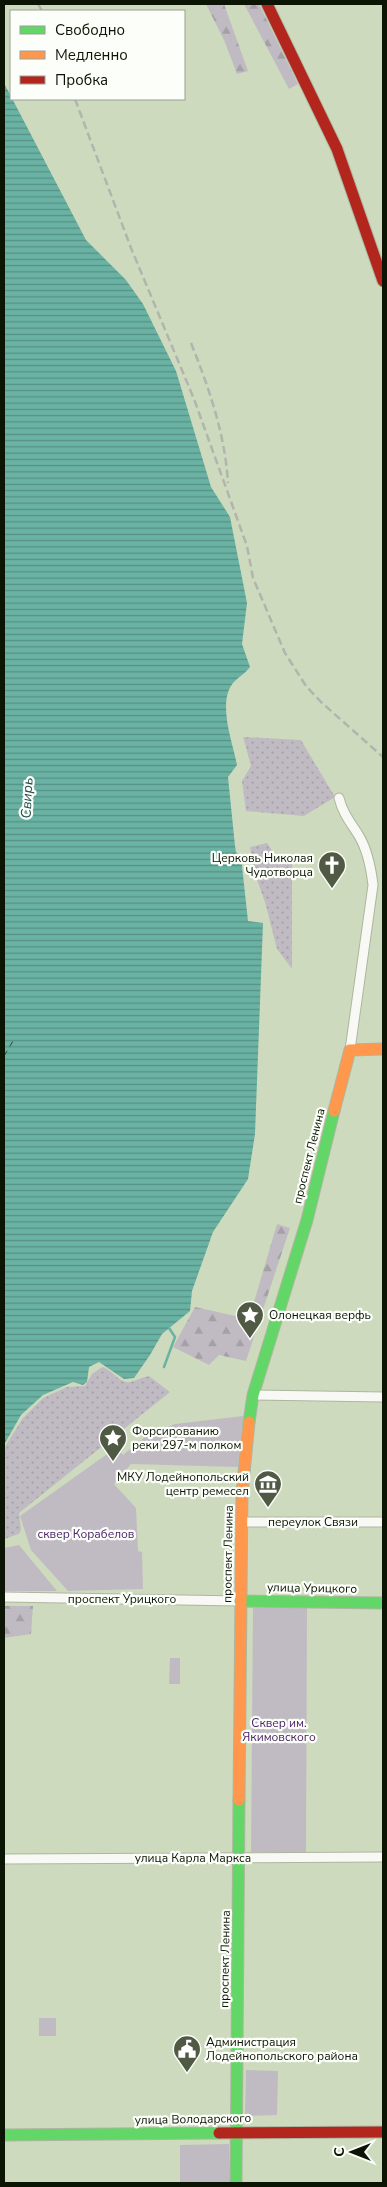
<svg xmlns="http://www.w3.org/2000/svg" width="387" height="2187" font-family="'Nunito Sans',sans-serif">
<style>
.grass{fill:url(#grass-dots)}
.forest{fill:url(#forest-firs)}
.park{fill:#c0bbc3}
.water{fill:url(#water-rules)}
.lines{fill:none;stroke-linecap:round;stroke-linejoin:round}
.stream{stroke:#6ab2a3;stroke-width:2.5}
.ferry{stroke:#214c48;stroke-width:1;stroke-dasharray:6 5;stroke-linecap:butt}
.street-casing{stroke:#adb6a0;stroke-width:11}
.fast-casing{stroke:#adb6a0;stroke-width:13}
.slow-casing{stroke:#adb6a0;stroke-width:13}
.jam-casing{stroke:#adb6a0;stroke-width:13}
.street{stroke:#f8f9f5;stroke-width:9}
.fast{stroke:#63d668;stroke-width:11}
.slow{stroke:#ff974d;stroke-width:11}
.jam{stroke:#b3261e;stroke-width:11}
.rail{stroke:#b2b5ae;stroke-width:2.5;stroke-dasharray:8 4;stroke-linecap:butt}
.labels{text-anchor:middle;dominant-baseline:central;stroke-width:4.5;stroke-linejoin:round;paint-order:stroke}
.poi-label{font-size:12px;fill:#0c1403;stroke:#fcfef9;text-anchor:start}
.street-label{font-size:12px;fill:#0c1403;stroke:#fcfef9}
.park-label{font-size:12px;fill:#4b236a;stroke:#fcfef9}
.water-label{font-size:14px;font-style:italic;fill:#214c48;stroke:#fcfef9}
</style>
<defs>
<pattern id="grass-dots" width="8" height="8" patternUnits="userSpaceOnUse" patternTransform="scale(1.25)"><rect width="8" height="8" fill="#c0bbc3"/><path d="M2 2h.1M6 6h.1" fill="none" stroke="#a4a0a6" stroke-width="1.8" stroke-linecap="round"/></pattern>
<pattern id="forest-firs" width="22" height="20" patternUnits="userSpaceOnUse" patternTransform="scale(1.25)"><rect width="22" height="20" fill="#c0bbc3"/><path d="M5 1l3.5 6h-7zM16 11l3.5 6h-7z" fill="#a4a0a6"/></pattern>
<pattern id="water-rules" width="6" height="5" patternUnits="userSpaceOnUse" patternTransform="scale(1.25)"><rect width="6" height="5" fill="#6ab2a3"/><path d="M0 2.5h6" fill="none" stroke="#569083"/></pattern>
</defs>
<rect width="100%" height="100%" fill="#cedabd"/>
<path class="grass" d="M243 737 301 740 335 797 304 816 246 811 242 781 251 766Z
M267 843 278 859H292V969L277 949 265 902 256 877 250 847Z
M102 1367C112 1369 119 1384 130 1382 136 1381 142 1377 149 1376L170 1392 19 1513 21 1530 19 1534 4 1539V1448L23 1418 43 1398 67 1387 85 1386 92 1374Z"/>
<path class="forest" d="M206 4H224L248 71 237 74 224 40Z
M244 4H259L298 84 289 89Z
M277 1224 290 1228 246 1361 219 1355 209 1365 173 1347 195 1307 249 1319Z
M4 1606H33L31 1634 4 1638Z"/>
<path class="park" d="M243 1416 238 1467 131 1464 114 1484 136 1508 138 1551 142 1552 143 1589 68 1591 31 1550 20 1516 117 1447 123 1455 150 1433 175 1424Z
M19 1545 57 1591H4V1548Z
M253 1608H307L306 1852H251Z
M170 1658H180V1684H169Z
M39 2018H56V2036H39Z
M246 2070 278 2071 277 2115 245 2116Z
M229 2144 230 2183H180V2145Z"/>
<path class="water" d="M4 83 86 240 126 280 143 304 176 371 211 487 230 517 247 603 242 644 250 667C245 674 237 678 233 683 217 703 233 743 237 765L228 777 235 846 236 852 241 857 248 921 263 923 255 1134 248 1179 213 1232 192 1291 190 1311 162 1334 150 1355 134 1378 124 1379 99 1362 89 1367 87 1382 83 1385 73 1382 43 1395 21 1415 4 1445Z"/>
<g class="lines">
<path class="stream" d="M164 1367 175 1337 169 1328"/>
<path class="ferry" d="M4 1056 13 1041"/>
<g class="street-casing">
<path id="street" d="M339 798C343 814 351 823 359 836 368 851 371 868 373 885L350 1050
M253 1395 383 1397
M242 1522H383
M4 1597 240 1601
M4 1859 383 1857"/>
</g>
<g class="fast-casing">
<path id="fast" d="M249 1422 253 1395 307 1220 334 1111
M240 1601 383 1603
M4 2135 219 2133
M236 2183 239 1800"/>
</g>
<g class="slow-casing">
<path id="slow" d="M334 1111 350 1050 383 1049
M239 1800 242 1493 249 1422"/>
</g>
<g class="jam-casing">
<path id="jam" d="M267 4 337 149 383 281
M219 2133 383 2132"/>
</g>
<use href="#street" class="street"/>
<use href="#fast" class="fast"/>
<use href="#slow" class="slow"/>
<use href="#jam" class="jam"/>
<path class="rail" d="M38 4 42 11
M75 99 131 248 194 399 247 546 253 578 285 653 306 686 321 702 383 757
M191 343C209 388 225 434 228 483"/>
</g>
<defs>
<g id="church-pin" transform="scale(1.4375)"><path d="M0 17L-7.5 6A9.5 9.5 0 1 1 7.5 6Z" fill="#505944" stroke="#fcfef9"/><path d="M-1.2-6h2.4v3.5h3.3v2.4h-3.3V6h-2.4V-.1h-3.3v-2.4h3.3Z" fill="#fff"/></g>
<g id="sight-pin" transform="scale(1.4375)"><path d="M0 17L-7.5 6A9.5 9.5 0 1 1 7.5 6Z" fill="#505944" stroke="#fcfef9"/><path d="M0-6L1.8-2.2L6-1.7L2.9 1.2L3.7 5.4L0 3.3L-3.7 5.4L-2.9 1.2L-6-1.7L-1.8-2.2Z" fill="#fff"/></g>
<g id="museum-pin" transform="scale(1.4375)"><path d="M0 17L-7.5 6A9.5 9.5 0 1 1 7.5 6Z" fill="#505944" stroke="#fcfef9"/><path d="M0-6L6-3V-2H-6V-3ZM-5-1h2V3h-2ZM-1-1h2V3h-2ZM3-1h2V3H3ZM-6 4H6V6H-6Z" fill="#fff"/></g>
<g id="civic-pin" transform="scale(1.4375)"><path d="M0 17L-7.5 6A9.5 9.5 0 1 1 7.5 6Z" fill="#505944" stroke="#fcfef9"/><path d="M-.6-6.5H3V-4.5H.6V-3L4-1V1h2V6H-6V1h2V-1L-.6-3ZM-1.2 2.5V6h2.4V2.5Z" fill="#fff"/></g>
</defs>
<g fill-rule="evenodd">
<use href="#church-pin" x="332" y="865"/>
<use href="#sight-pin" x="250" y="1315"/>
<use href="#sight-pin" x="113" y="1438"/>
<use href="#museum-pin" x="268" y="1484"/>
<use href="#civic-pin" x="187" y="2049"/>
</g>
<g class="labels">
<g class="poi-label">
<text x="313" y="858" text-anchor="end">Церковь Николая<tspan x="313" dy="14">Чудотворца</tspan></text>
<text x="269" y="1315">Олонецкая верфь</text>
<text x="132" y="1431">Форсированию<tspan x="132" dy="14">реки 297-м полком</tspan></text>
<text x="249" y="1477" text-anchor="end">МКУ Лодейнопольский<tspan x="249" dy="14">центр ремесел</tspan></text>
<text x="206" y="2042">Администрация<tspan x="206" dy="14">Лодейнопольского района</tspan></text>
</g>
<g class="street-label">
<text transform="translate(309 1156) rotate(-76)">проспект Ленина</text>
<text x="313" y="1522">переулок Связи</text>
<text transform="translate(228 1554) rotate(-89)">проспект Ленина</text>
<text transform="translate(312 1588) rotate(1)">улица Урицкого</text>
<text x="122" y="1599">проспект Урицкого</text>
<text x="193" y="1858">улица Карла Маркса</text>
<text transform="translate(225 1959) rotate(-89)">проспект Ленина</text>
<text transform="translate(193 2119) rotate(-1)">улица Володарского</text>
</g>
<g class="park-label">
<text x="86" y="1534">сквер Корабелов</text>
<text x="279" y="1723">Сквер им.<tspan x="279" dy="14">Якимовского</tspan></text>
</g>
<g class="water-label">
<text transform="translate(27 798) rotate(-87)">Свирь</text>
</g>
</g>
<rect width="387" height="2187" fill="none" stroke="#0c1403" stroke-width="10"/>
<rect x="10" y="10" width="175" height="90" fill="#fcfef9" stroke="#9ca097"/>
<rect x="20" y="26" width="25" height="8" fill="#63d668" stroke="#9ca097"/>
<text x="55" y="35" font-size="15" fill="#0c1403">Свободно</text>
<rect x="20" y="51" width="25" height="8" fill="#ff974d" stroke="#9ca097"/>
<text x="55" y="60" font-size="15" fill="#0c1403">Медленно</text>
<rect x="20" y="76" width="25" height="8" fill="#b3261e" stroke="#9ca097"/>
<text x="55" y="85" font-size="15" fill="#0c1403">Пробка</text>
<g transform="translate(352 2152) rotate(270)" stroke="#fcfef9" stroke-width="4" paint-order="stroke">
<path d="M0-4L9 19L0 12L-9 19Z" fill="#0c1403"/>
<text y="-8" font-size="14" font-weight="bold" text-anchor="middle" fill="#0c1403">С</text>
</g>
</svg>
